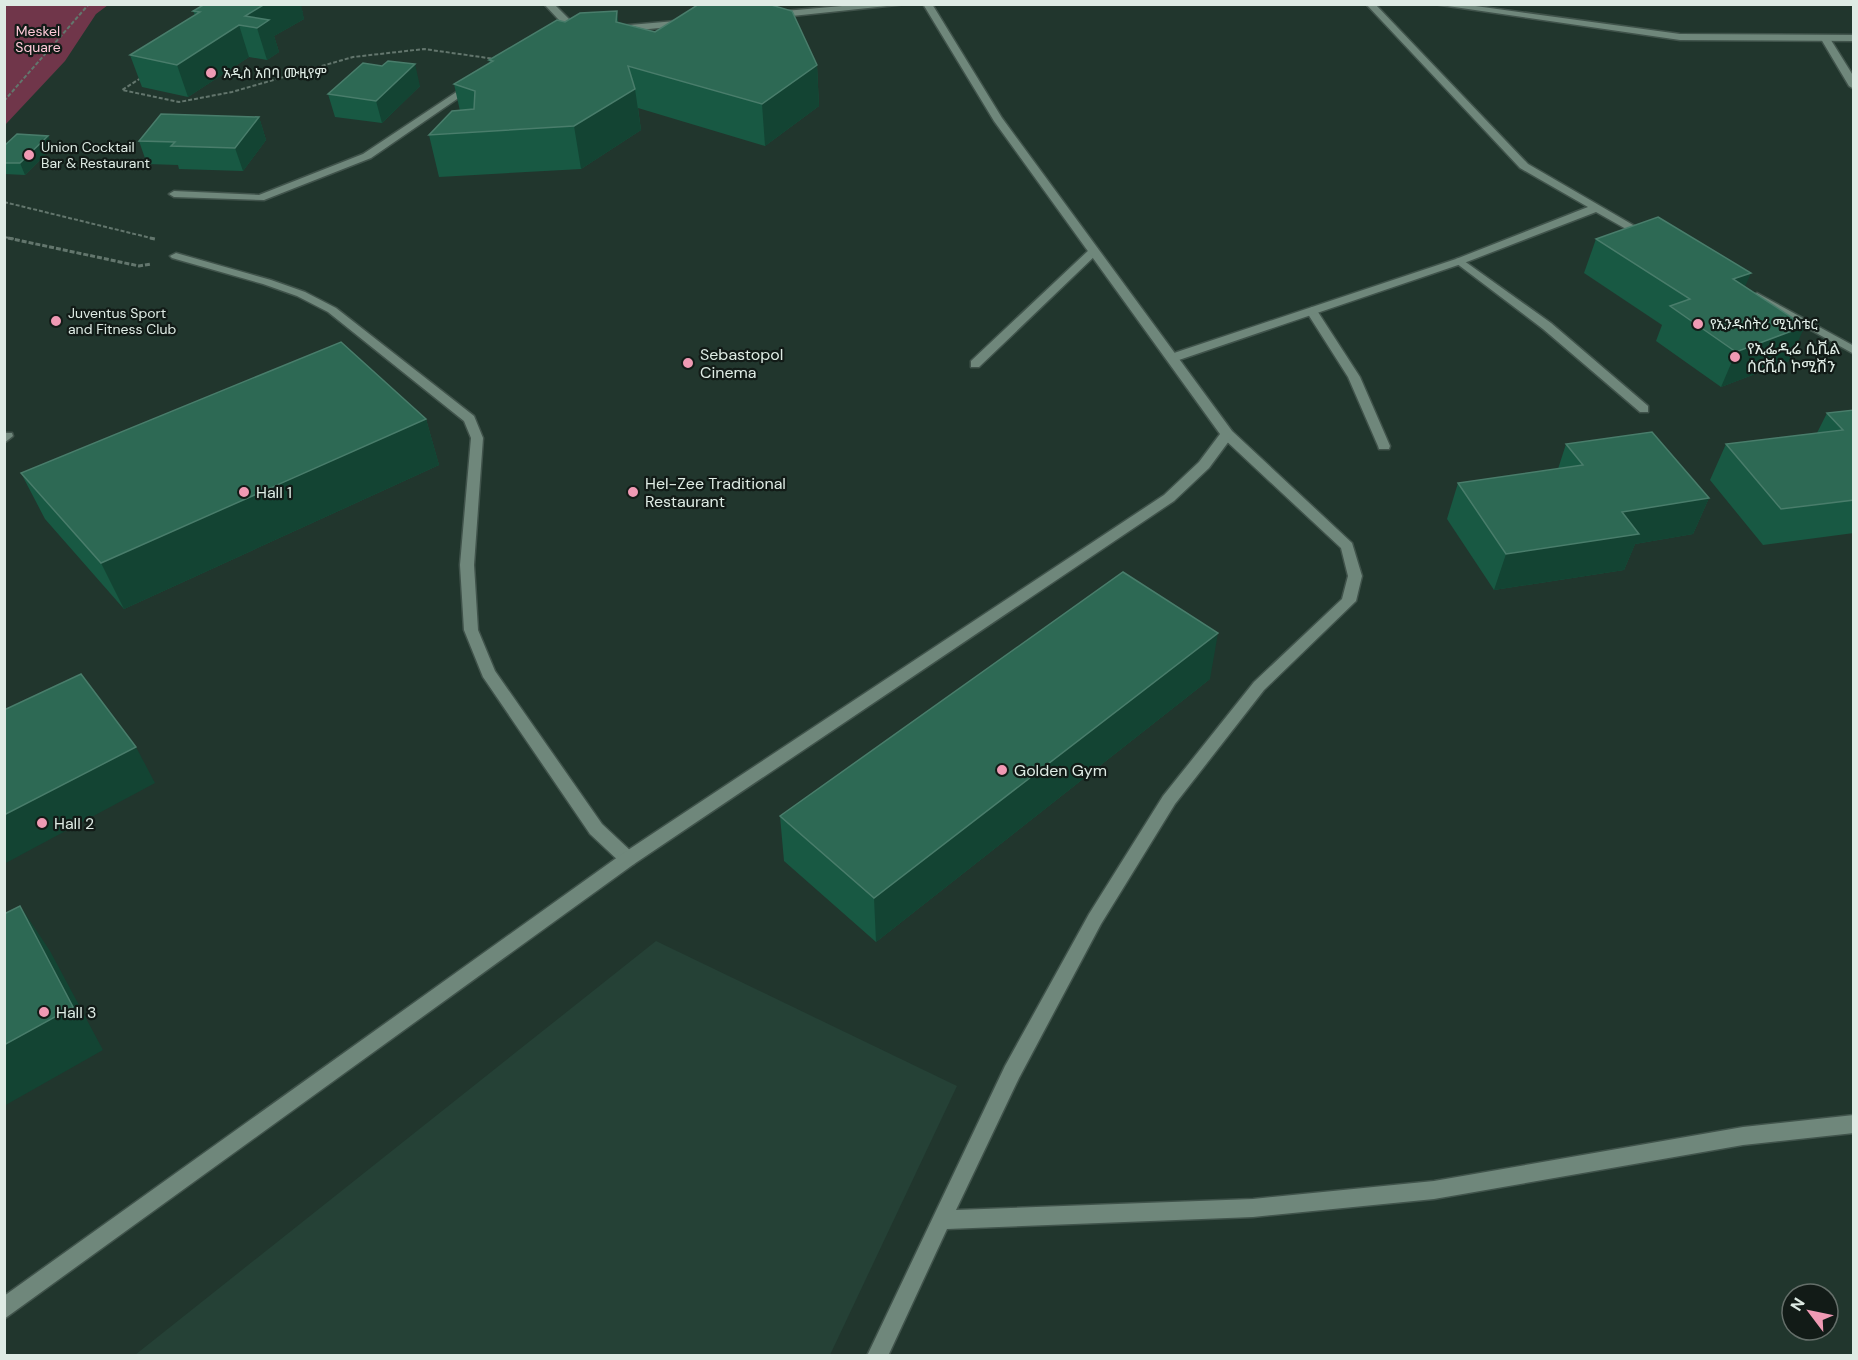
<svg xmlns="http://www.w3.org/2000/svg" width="1858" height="1360" font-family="'DM Sans','Noto Sans Ethiopic',sans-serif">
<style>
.built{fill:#254136}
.green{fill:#70364a}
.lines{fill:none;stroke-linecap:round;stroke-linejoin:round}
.lane-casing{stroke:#40534b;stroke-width:3}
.street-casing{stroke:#40534b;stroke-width:3}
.secondary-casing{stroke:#40534b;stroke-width:3}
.path-far1{stroke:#63766d;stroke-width:2;stroke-dasharray:4 2;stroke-linecap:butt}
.path{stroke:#63766d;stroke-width:3;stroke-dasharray:5 2;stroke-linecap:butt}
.lane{fill:#6f877b;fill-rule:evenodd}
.street{fill:#6f877b;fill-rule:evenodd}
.secondary{fill:#6f877b;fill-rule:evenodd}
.wall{fill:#185943}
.shaded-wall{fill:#134433}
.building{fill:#2d6954;stroke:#497d6b;stroke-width:1.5}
.poi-dot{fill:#f09ab4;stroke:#121b17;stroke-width:2}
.labels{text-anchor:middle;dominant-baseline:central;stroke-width:4.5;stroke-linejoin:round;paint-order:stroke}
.far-park-label{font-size:14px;fill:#fec9d8;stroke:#121b17}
.far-poi-label{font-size:14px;fill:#deebe4;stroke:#121b17;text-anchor:start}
.poi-label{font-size:16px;fill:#deebe4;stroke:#121b17;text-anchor:start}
</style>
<rect width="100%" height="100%" fill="#21362d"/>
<path class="built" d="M656 941 957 1086 830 1355H135Z"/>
<path class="green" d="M5 4 108 5 96 14 65 61 5 125Z"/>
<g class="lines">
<g class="lane-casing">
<path id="lane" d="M544 4H554L569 19 565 36 557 34 559 20Z
M865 4H906L773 18 768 15 773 12Z
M687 20 692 23 690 25 618 32 613 29 618 26Z
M473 81 478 84 476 86 371 158 264 200 174 197 169 194 174 191 259 195 363 154Z
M1094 248 1098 249V253L979 367H971V361L1090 249Z
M176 253 271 280 305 292 336 308 474 416 483 438 474 565 478 630 495 671 602 824 634 854 636 859 634 864 628 866 622 864 590 834 483 677 464 630 460 565 471 438 464 421 328 312 297 296 263 284 172 258 170 256Z
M1460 258 1551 323 1648 406V412H1640L1543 329 1456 263V259Z
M1312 307 1316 309 1360 377 1390 446 1389 449H1379L1378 446 1348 377 1306 311Z"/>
</g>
<g class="street-casing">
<path id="street" d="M1366 4H1375L1528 164 1652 236 1646 239 1642 238 1596 212 1464 263 1176 361H1168V355L1456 259 1588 207 1520 168Z
M1823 37H1829L1854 77V89L1849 86 1821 39Z
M1757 293 1854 346V354L1753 298 1751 296Z
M1227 430 1232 431 1352 543 1362 576 1356 601 1264 690 1175 804 1101 924 1019 1078 956 1210 1253 1199 1434 1181 1743 1127 1854 1115V1133L1743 1145 1434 1199 1253 1217 947 1229 888 1356H867L1005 1066 1089 914 1163 796 1254 682 1342 599 1348 576 1341 548 1222 437 1221 434Z
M4 433H12L13 436 4 443Z"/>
</g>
<g class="secondary-casing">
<path id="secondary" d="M923 4H932L1002 118 1232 431V437L1209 468 1174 501 634 864 4 1319V1296L622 854 1164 495 1199 462 1220 434 994 121Z
M1434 4H1461L1680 34 1854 35V41L1680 40Z"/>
</g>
<path class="path-far1" d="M141 78 122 90 179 102 232 92 353 57 424 49 495 59
M4 101 89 4
M4 202 155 239
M4 237 15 239"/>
<path class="path" d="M8 238 139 266 151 264
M150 238 155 239"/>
<use href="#lane" class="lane"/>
<use href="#street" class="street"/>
<use href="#secondary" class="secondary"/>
</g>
<path class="wall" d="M193 11H303L302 12 304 19 274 36 279 52 267 60 249 57 188 97 142 87 130 55 195 15Z
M617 11 618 22 655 32 817 65 819 106 765 146 638 108 641 130 581 169 439 177 429 135 460 111 454 84 490 63 489 60 565 22Z
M382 66 420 86 382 123 335 117 328 94Z
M259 117 266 140 243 171 179 169 178 165 147 164 139 141Z
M48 136 53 147 25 175 4 174V146Z
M1596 239 1745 287 1789 361 1721 387 1656 341 1662 325 1584 273Z
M1854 410V533L1763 545 1710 480 1726 444 1817 433 1827 413Z
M426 419 439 465 124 609 45 519 21 473Z
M1566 444 1709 498 1693 534 1635 544 1624 570 1494 590 1447 519 1458 483 1558 469Z
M1210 679 876 942 784 861 780 816Z"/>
<path class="shaded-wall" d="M265 4H301L304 19 274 36 279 52 267 60 257 28 245 16Z
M239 25 249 57 188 97 177 65Z
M415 64 420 86 382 123 376 101Z
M817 65 819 106 765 146 762 104Z
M635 89 641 130 581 169 574 126Z
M259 117 266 140 243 171 235 148Z
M48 136 53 147 25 175 20 163Z
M1751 273 1736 307 1733 279Z
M1805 326 1789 361 1721 387 1736 352Z
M426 419 439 465 124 609 101 563Z
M1709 498 1693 534 1635 544 1624 570 1494 590 1506 554 1622 512Z
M1218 633 1210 679 876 942 874 898Z
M136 747 155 783 4 864V815Z
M20 906 50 951 103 1050 4 1106V1045Z"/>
<path class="building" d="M205 4H265L245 16 269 20 257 28 239 25 177 65 130 55 200 12 193 11Z
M699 4H768L792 11 817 65 762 104 628 66 635 89 574 126 429 135 452 111 474 109 475 91 454 84 493 61 489 60 557 20 565 22 580 13 617 11 616 22 655 32Z
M388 61 415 64 376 101 328 94 363 63 382 66Z
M161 114 259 117 235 148 171 146 175 142 139 141Z
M17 134 48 136 20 163H4V146Z
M1658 217 1751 273 1733 279 1805 326 1736 352 1670 306 1690 299 1596 239Z
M341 342 426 419 101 563 21 473Z
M1854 410V500L1781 509 1726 444 1843 430 1827 413Z
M1652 432 1709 498 1622 512 1639 534 1506 554 1458 483 1583 465 1566 444Z
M1123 572 1218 633 874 898 780 816Z
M81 674 136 747 4 815V710Z
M20 906 73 1007 4 1045V914Z"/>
<g class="poi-dot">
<circle cx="211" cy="73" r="6"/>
<circle cx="29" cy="155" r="6"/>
<circle cx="56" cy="321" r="6"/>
<circle cx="1698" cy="324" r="6"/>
<circle cx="1735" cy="357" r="6"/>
<circle cx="688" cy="363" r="6"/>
<circle cx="244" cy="492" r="6"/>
<circle cx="633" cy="492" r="6"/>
<circle cx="1002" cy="770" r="6"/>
<circle cx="42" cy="823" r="6"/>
<circle cx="44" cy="1012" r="6"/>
</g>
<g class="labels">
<g class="far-park-label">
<text x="38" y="31">Meskel<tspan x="38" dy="16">Square</tspan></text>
</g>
<g class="far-poi-label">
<text x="223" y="73">አዲስ አበባ ሙዚየም</text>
<text x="41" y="147">Union Cocktail<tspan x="41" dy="16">Bar &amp; Restaurant</tspan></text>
<text x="68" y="313">Juventus Sport<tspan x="68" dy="16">and Fitness Club</tspan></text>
<text x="1710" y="324">የኢንዱስትሪ ሚኒስቴር</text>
</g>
<g class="poi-label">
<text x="1747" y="348">የኢፌዲሬ ሲቪል<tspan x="1747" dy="18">ሰርቪስ ኮሚሽን</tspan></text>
<text x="700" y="354">Sebastopol<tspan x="700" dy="18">Cinema</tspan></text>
<text x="645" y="483">Hel-Zee Traditional<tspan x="645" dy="18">Restaurant</tspan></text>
<text x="256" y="492">Hall 1</text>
<text x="1014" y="770">Golden Gym</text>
<text x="54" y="823">Hall 2</text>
<text x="56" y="1012">Hall 3</text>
</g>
</g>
<rect width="1858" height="1360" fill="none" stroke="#deebe4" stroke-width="12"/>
<g transform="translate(1810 1312) rotate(302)"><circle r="28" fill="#121b17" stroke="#646e69" stroke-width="1.5"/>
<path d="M0-4.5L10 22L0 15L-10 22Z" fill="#f09ab4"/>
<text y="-9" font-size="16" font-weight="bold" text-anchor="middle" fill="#deebe4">N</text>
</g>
</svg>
